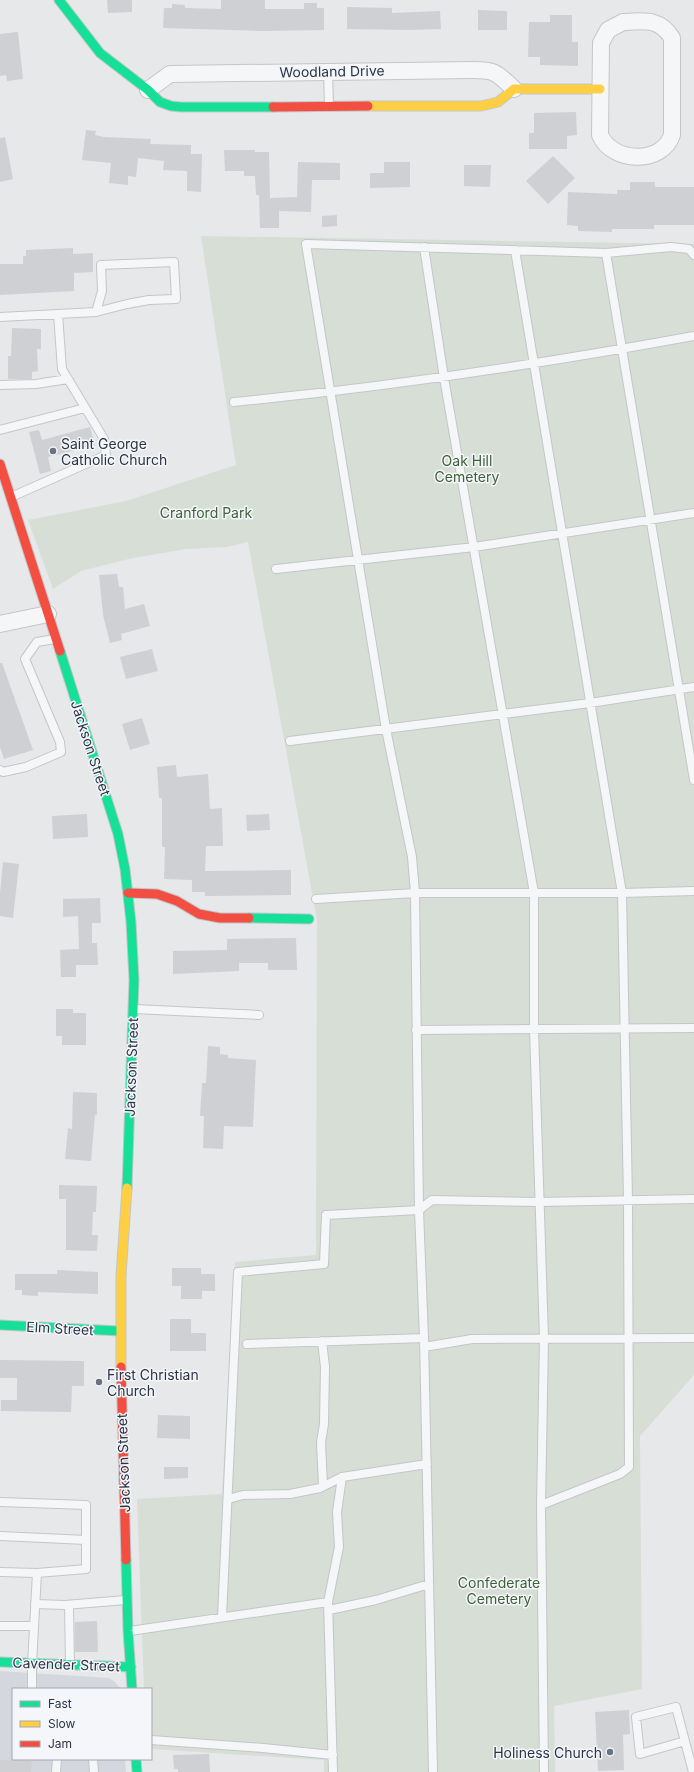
<svg xmlns="http://www.w3.org/2000/svg" width="694" height="1772" font-family="Inter,sans-serif">
<style>
.built{fill:#d4d7dd}
.green{fill:#d6ded6}
.building{fill:#ced0d3}
.lines{fill:none;stroke-linecap:round;stroke-linejoin:round}
.lane-casing{stroke:#c4c6c8;stroke-width:10}
.street-casing{stroke:#c4c6c8;stroke-width:18}
.fast-casing{stroke:#c4c6c8;stroke-width:11}
.slow-casing{stroke:#c4c6c8;stroke-width:11}
.jam-casing{stroke:#c4c6c8;stroke-width:11}
.lane{stroke:#f5f6f7;stroke-width:8}
.street{stroke:#f5f6f7;stroke-width:16}
.fast{stroke:#16e098;stroke-width:9}
.slow{stroke:#ffcf43;stroke-width:9}
.jam{stroke:#f24e42;stroke-width:9}
.poi-dot{fill:#6c737f;stroke:#f4f6f9;stroke-width:1.5}
.labels{text-anchor:middle;dominant-baseline:central;stroke-width:3;stroke-linejoin:round;paint-order:stroke}
.street-label{font-size:14px;fill:#2b3445;stroke:#f4f6f9}
.poi-label{font-size:14px;fill:#2b3445;stroke:#f4f6f9;text-anchor:start}
.park-label{font-size:14px;fill:#3f6138;stroke:#f4f6f9}
</style>
<rect width="100%" height="100%" fill="#e6e8ea"/>
<path class="built" d="M0 1671 109 1678 115 1682 121 1689H13V1759H125L126 1772H0Z"/>
<path class="green" d="M201 236 694 244V1375L640 1436 642 1689 554 1706 555 1772H324V1760L151 1749V1689H144L137 1499 222 1494 235 1262 316 1255 317 920 248 542 226 547 186 549 133 558 81 571 53 589 28 520 126 501 236 465Z"/>
<path class="building" d="M107 0H132V12L108 13Z
M221 0H265V9H304V3H317V8H324V30L265 31 163 28 164 8H172V4L185 5V8L221 9Z
M347 7 392 8V13L440 11 441 29 408 30 347 29Z
M478 10 507 11V30H478Z
M550 15H572V42H578V66L540 65V57H528L529 22H550Z
M18 32 23 79 7 81 6 75 0 76V34Z
M576 112 577 135 567 136V149H529V133H534V113Z
M86 130 96 131 95 135 104 137 151 139 150 144 191 145V154H202L201 192 187 191V171L163 170 164 161 138 158 136 177 128 176V185L109 183 111 163 82 160Z
M5 137 13 179 0 182V138Z
M224 150H255V152H269L270 198 297 197 298 162 340 163V180H312L311 212 279 211V228H260L259 195H256L255 176H244V171H225Z
M553 156 575 178 548 204 526 181Z
M384 162H410V187L370 188V173H384Z
M464 165H491L490 187 464 186Z
M630 182H655V187H694V225H654V229H612V232L578 231V226L567 225 568 192 617 194V190H630Z
M337 215V226L322 227V216Z
M73 248V254L93 253V272L74 273V291L0 295V264H23V256H26V250Z
M12 328 41 329V349H37L38 371 32 372V379H8V356H11Z
M90 427 95 445 48 457 51 471 40 474 29 432 39 430 42 440Z
M117 574 119 587H123L125 609 144 604 150 626 121 634 122 640 110 643 103 615 99 575Z
M152 649 158 671 126 679 120 657Z
M0 663H2L33 750 4 759 0 747Z
M142 718 150 744 130 750 122 724Z
M176 765 177 777 208 774 210 809 222 808 223 846H206L205 871 291 870V895L205 896V892H192V880L164 879 165 847H162V798H159L157 767Z
M87 814 88 837 53 839 52 816Z
M269 814 270 830 247 831 246 815Z
M3 862 19 864 13 918 0 916V893Z
M100 898 101 923H92V943H97L98 965H76V977H61L60 950 79 949 78 916 63 917V899Z
M296 938 297 970H268V963H239V971L173 974V951L227 950V939Z
M56 1009H73V1013H86V1045H62V1036H56Z
M208 1046 220 1047V1054L228 1055V1058L256 1060 253 1127 224 1126 223 1149 203 1148 204 1116H200L202 1083H206Z
M73 1092 97 1093V1115H95L91 1161 65 1159 68 1128 72 1129Z
M59 1185 97 1186 96 1212H93L92 1235H98L97 1251 66 1250V1199H59Z
M172 1268H201V1274H215V1291H202V1299H181V1286H172Z
M57 1270 98 1272V1294L38 1292V1296L22 1295V1290H15V1274H57Z
M170 1319H191V1333H206V1351H170Z
M0 1360 84 1361V1386H72L71 1412 1 1411V1400H17V1378H0Z
M158 1415 190 1416V1439L157 1438Z
M164 1467H188V1478L164 1479Z
M97 1621 98 1652H75V1622Z
M629 1710 630 1734 623 1735 624 1770 598 1771 595 1712Z
M209 1754 210 1772H178V1769H174L173 1755Z
M0 1760 32 1761 31 1772H0Z"/>
<g class="lines">
<g class="lane-casing">
<path id="lane" d="M328 71 329 106
M424 247 444 378 534 893V1029L544 1338 541 1505 544 1772
M515 250 622 893 628 1199 629 1467 620 1474 541 1505
M606 253 671 247 689 249 694 255
M0 317 96 312 127 304 149 300 176 299 174 262 101 265 102 291 96 312
M0 385 36 384 68 379
M234 402C388 387 541 364 694 336
M0 430 85 408
M11 497 106 455 104 439 62 369 58 314
M276 569 474 547 694 513
M290 741 590 703 694 687
M0 770 3 772 26 767 61 752 60 742 25 659 37 642 55 639
M316 899 415 893H622L694 891
M134 1009 259 1015
M416 1030 694 1028
M322 1341 325 1367 324 1424 321 1442 323 1486
M247 1344 424 1338
M424 1347 472 1339 694 1338
M228 1499 243 1495 290 1494 320 1488 342 1477 427 1464
M0 1502 86 1505V1569L37 1573 32 1664V1689
M0 1536 86 1540
M0 1572 37 1573
M35 1604 65 1605 126 1600
M69 1605 70 1664
M329 1610 376 1600 429 1584
M222 1617 238 1272 324 1264 326 1215 419 1210 432 1200 539 1202 694 1199
M0 1626H34
M130 1631 328 1602
M151 1740 263 1748 333 1755
M685 1741 640 1754 636 1717 676 1707 693 1772
M93 1759 94 1772
M56 1772 57 1759
M333 1772 328 1602 339 1547 337 1512 342 1477
M433 1772 424 1338 419 1210 415 893 412 857 386 729 306 244 606 253 694 780"/>
</g>
<g class="street-casing">
<path id="street" d="M623 22C644 21 660 18 672 38V135C662 165 612 163 600 135L601 43 608 30Z
M148 90 170 74 473 70C498 70 497 74 514 89
M0 624 48 614"/>
</g>
<g class="fast-casing">
<path id="fast" d="M59 0 100 53 148 90 160 102 171 106 181 107H273
M60 651 118 834 125 869 131 922 134 980 127 1188
M249 918 309 919
M0 1325 120 1331
M126 1560 128 1631 132 1689
M0 1662 131 1667
M136 1759 137 1772"/>
</g>
<g class="slow-casing">
<path id="slow" d="M368 106H481L498 102 514 89H600
M121 1367V1276L127 1188"/>
</g>
<g class="jam-casing">
<path id="jam" d="M273 107 368 106
M0 464 60 651
M128 893 157 894 177 901 199 914 220 918H249
M121 1367 126 1560"/>
</g>
<use href="#lane" class="lane"/>
<use href="#street" class="street"/>
<use href="#fast" class="fast"/>
<use href="#slow" class="slow"/>
<use href="#jam" class="jam"/>
</g>
<g class="poi-dot">
<circle cx="53" cy="451" r="4"/>
<circle cx="99" cy="1382" r="4"/>
<circle cx="610" cy="1752" r="4"/>
</g>
<g class="labels">
<g class="street-label">
<text transform="translate(332 71) rotate(-1)">Woodland Drive</text>
<text transform="translate(91 748) rotate(72)">Jackson Street</text>
<text transform="translate(131 1067) rotate(-88)">Jackson Street</text>
<text transform="translate(60 1328) rotate(3)">Elm Street</text>
<text transform="translate(123 1463) rotate(-92)">Jackson Street</text>
<text transform="translate(66 1664) rotate(2)">Cavender Street</text>
</g>
<g class="poi-label">
<text x="61" y="443">Saint George<tspan x="61" dy="16">Catholic Church</tspan></text>
<text x="107" y="1374">First Christian<tspan x="107" dy="16">Church</tspan></text>
<text x="602" y="1752" text-anchor="end">Holiness Church</text>
</g>
<g class="park-label">
<text x="467" y="460">Oak Hill<tspan x="467" dy="16">Cemetery</tspan></text>
<text x="206" y="512">Cranford Park</text>
<text x="499" y="1582">Confederate<tspan x="499" dy="16">Cemetery</tspan></text>
</g>
</g>
<rect x="12" y="1688" width="140" height="72" fill="#f4f6f9" stroke="#a4a8b1"/>
<rect x="20" y="1701" width="20" height="6" fill="#16e098" stroke="#a4a8b1"/>
<text x="48" y="1708" font-size="12" fill="#2b3445">Fast</text>
<rect x="20" y="1721" width="20" height="6" fill="#ffcf43" stroke="#a4a8b1"/>
<text x="48" y="1728" font-size="12" fill="#2b3445">Slow</text>
<rect x="20" y="1741" width="20" height="6" fill="#f24e42" stroke="#a4a8b1"/>
<text x="48" y="1748" font-size="12" fill="#2b3445">Jam</text>
</svg>
